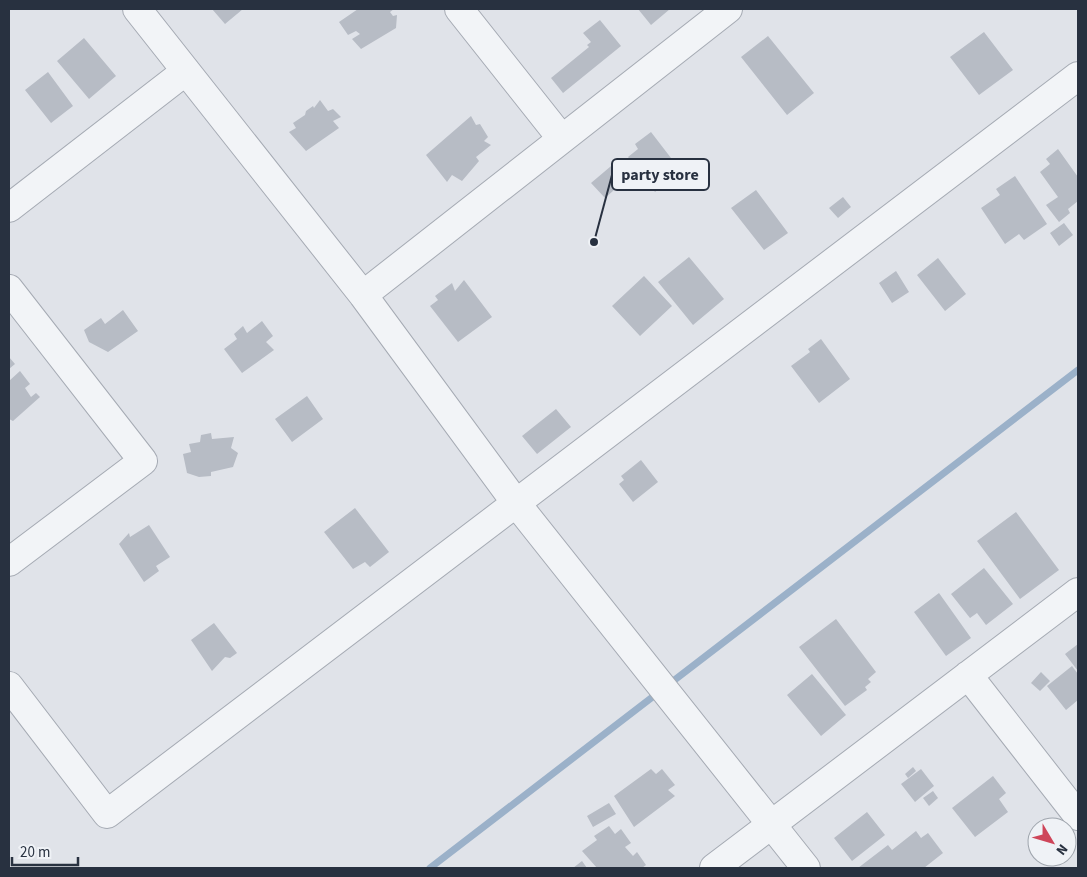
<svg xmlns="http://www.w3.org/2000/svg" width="1087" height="877" font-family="'Source Sans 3',sans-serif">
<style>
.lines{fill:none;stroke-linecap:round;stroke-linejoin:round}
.stream{stroke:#9bb1c9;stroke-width:7}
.building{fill:#b7bcc5}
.minor-casing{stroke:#a5aab3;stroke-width:30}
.minor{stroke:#f2f4f7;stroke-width:28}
.leader{fill:none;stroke:#283140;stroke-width:2}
.callout-dot{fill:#283140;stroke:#eff2f6;stroke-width:2}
.callout{fill:#eff2f6;stroke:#283140;stroke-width:2}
.callout-label{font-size:16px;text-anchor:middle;font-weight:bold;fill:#283140}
</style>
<rect width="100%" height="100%" fill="#e0e3e9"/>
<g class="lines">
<path class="stream" d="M668 685 1078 370
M430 868 659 692"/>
</g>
<path class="building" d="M212 9H243L225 24Z
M358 9H394L390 12 393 16 397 15 396 28 361 49 352 39 360 34 356 31 348 35 339 22Z
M638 9H670L651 25Z
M600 20 621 46 563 93 551 78 589 47 587 45 591 42 583 33Z
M984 32 1013 70 979 95 950 57Z
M768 36 814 93 787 115 741 57Z
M84 38 116 76 89 99 57 61Z
M48 72 73 106 51 123 25 90Z
M320 100 328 111 333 109 341 117 333 121 339 128 306 151 289 132 296 128 293 123 305 115 306 111 313 106 314 108Z
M471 116 476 125 480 124 488 137 484 141 491 145 476 157 479 161 462 181 452 175 447 182 426 155Z
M651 132 681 171 655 192 628 157 638 149 635 144Z
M1058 149 1078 177V201L1068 209 1070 213 1059 222 1046 205 1058 197 1040 172 1050 164 1046 159Z
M617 161 630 176 605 198 591 183Z
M1015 176 1047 224 1024 240 1019 234 1005 244 981 208 1000 195 996 189Z
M756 190 788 233 764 250 731 208Z
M843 197 851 207 838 218 829 208Z
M1064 223 1073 235 1059 246 1050 233Z
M689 257 724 299 693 325 658 282Z
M938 258 966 294 945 311 917 275Z
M896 271 909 292 892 303 879 283Z
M644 276 672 306 640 336 612 306Z
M464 280 492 317 458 342 430 306 438 300 435 296 452 283 455 291Z
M123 310 138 331 108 352 89 342 84 330 101 318 105 324Z
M262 321 273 336 266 342 274 350 242 373 224 349 237 339 234 334 243 326 247 333Z
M821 339 850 379 819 403 791 366 810 352 808 349Z
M9 357 15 364 9 369Z
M20 371 30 384 25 388 31 397 36 393 40 397 13 421 9 419V381Z
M307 396 323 419 292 442 275 419Z
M556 409 571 427 537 454 522 436Z
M211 433 212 439 234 437 231 448 238 453 233 467 211 472V476L199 477 187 473 183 454 191 452 189 444 200 442 201 435Z
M641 460 658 482 633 502 619 484 624 480 621 476Z
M355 508 389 552 370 567 365 562 353 569 324 532Z
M1016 512 1059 570 1020 599 977 541Z
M149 525 170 557 156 566 159 571 144 582 119 544 129 533 130 537Z
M984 568 1013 604 986 625 977 613 970 618 951 594Z
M939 593 971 638 946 656 914 612Z
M836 619 876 672 868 679 871 682 865 687 867 690 845 706 799 647Z
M214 623 237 653 230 658 225 657 212 671 191 640Z
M1078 644V671L1065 654Z
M1072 666 1078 674V700L1066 710 1047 686Z
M1041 672 1050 681 1040 691 1031 683Z
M812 674 846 715 821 736 787 695Z
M913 767 916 771 908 778 905 774Z
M651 769 656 774 662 769 675 785 668 790 675 796 634 827 614 796Z
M921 769 934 786 915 802 901 784Z
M993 776 1006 793 999 799 1008 812 975 837 952 808Z
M933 791 938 798 929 806 923 798Z
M609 803 616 814 593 827 587 816Z
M867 812 885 835 852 861 834 838Z
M609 826 615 834 621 829 631 843 625 847 633 856 637 852 646 865 642 868H597L582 851 597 840 594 836Z
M916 831 921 838 928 833 943 853 924 868H858L888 845 892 850Z
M582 861 587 868H573Z"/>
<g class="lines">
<g class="minor-casing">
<path id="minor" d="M137 9 363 295 516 503 806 868
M459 9 562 139
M9 208 186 71
M9 289 143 461 9 562
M363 295 728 9
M968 675 1078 816
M9 686 107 814 1078 76
M714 868 1078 592"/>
</g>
<use href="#minor" class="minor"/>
</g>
<path class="leader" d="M594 242L612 175"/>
<circle class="callout-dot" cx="594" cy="242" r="5"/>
<rect class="callout" x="612" y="159" width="97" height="31" rx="5"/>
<g class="callout-label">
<text x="660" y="180">party store</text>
</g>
<rect width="1087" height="877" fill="none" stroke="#283140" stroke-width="20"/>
<g transform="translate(1052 842) rotate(128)"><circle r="24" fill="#eff2f6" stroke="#9fa5ad"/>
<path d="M0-4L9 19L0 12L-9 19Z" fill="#ce4559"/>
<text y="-8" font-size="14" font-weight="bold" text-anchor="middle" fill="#283140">N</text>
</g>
<path d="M12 857v8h66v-8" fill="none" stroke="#283140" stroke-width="2.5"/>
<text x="20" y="857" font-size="15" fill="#283140" stroke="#eff2f6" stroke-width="4" paint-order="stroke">20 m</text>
</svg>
